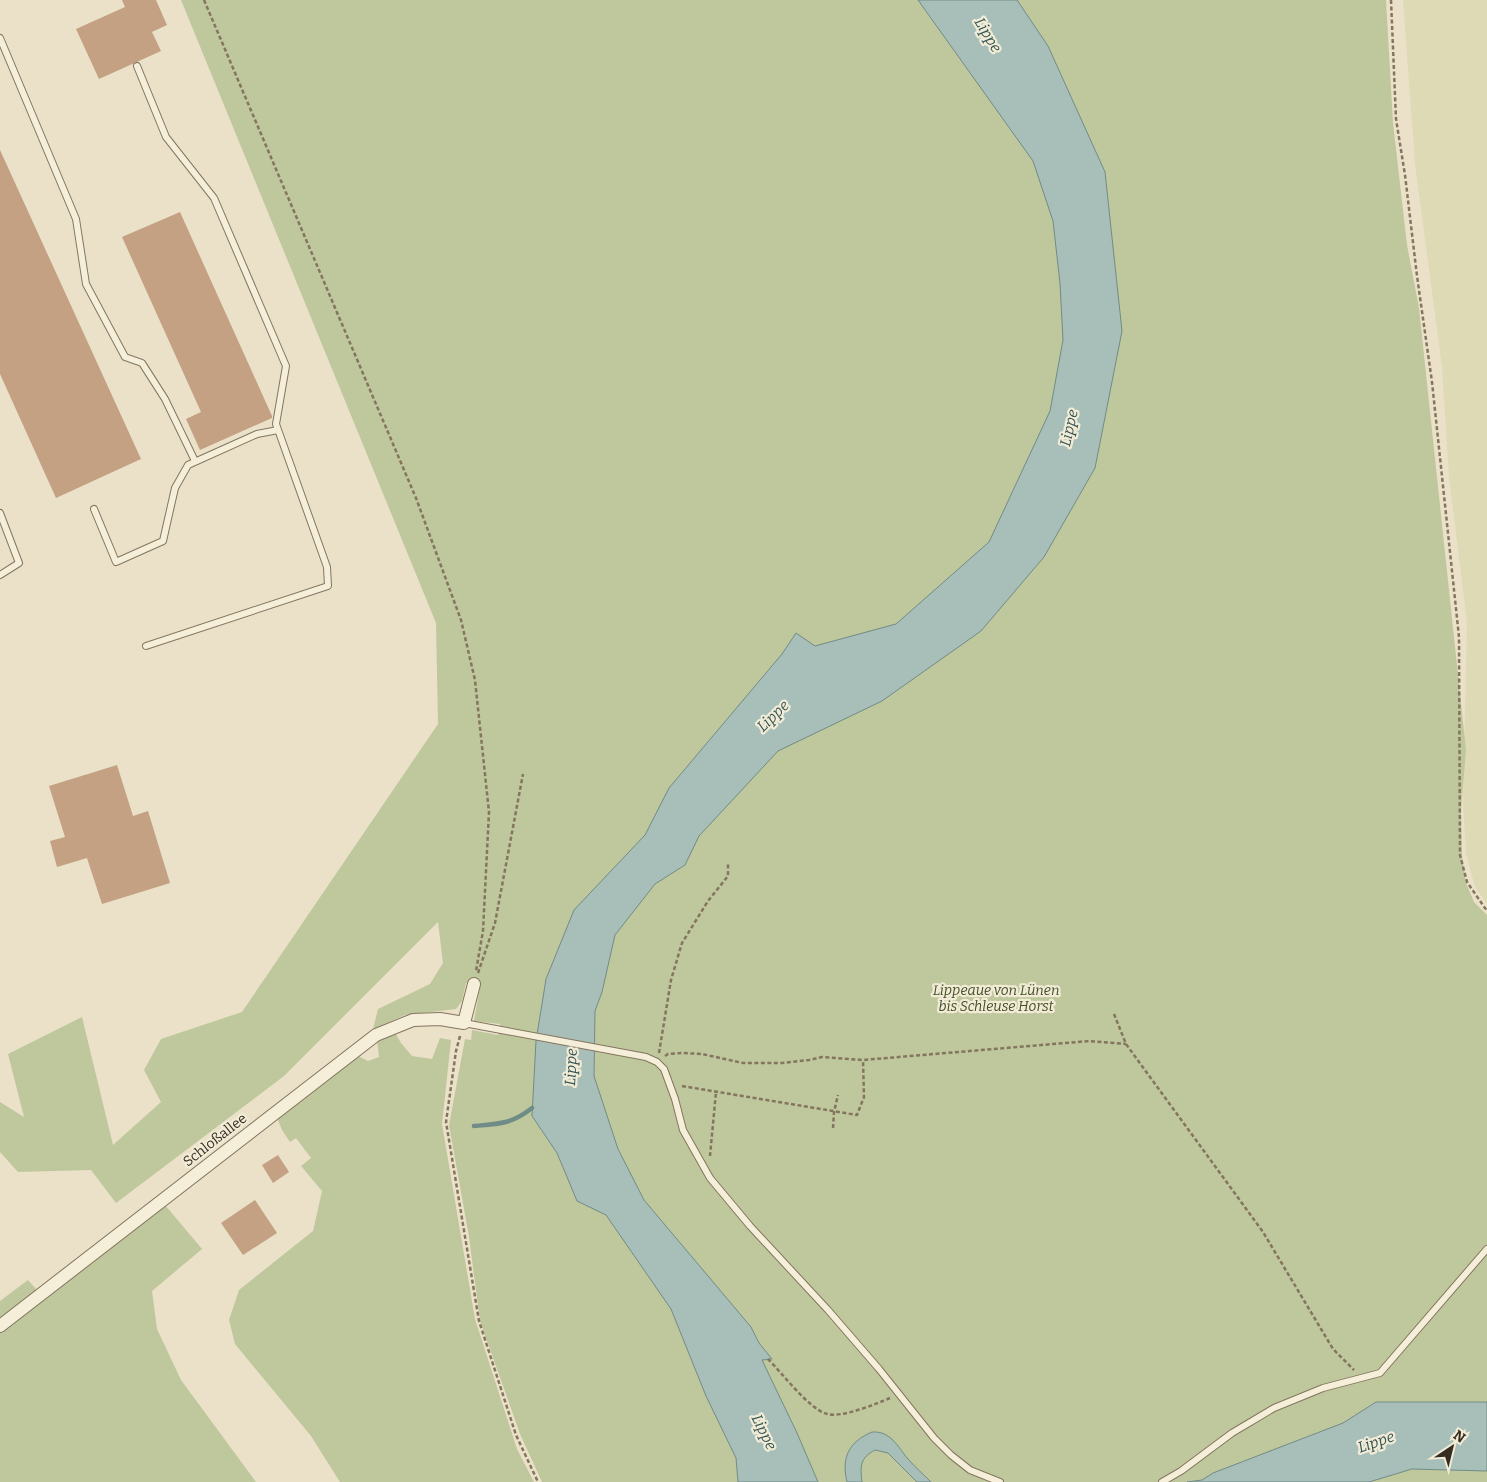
<svg xmlns="http://www.w3.org/2000/svg" width="1487" height="1482" font-family="Bitter,serif">
<style>
.farmland{fill:#dedab6}
.green{fill:#bfc79d}
.water{fill:#a8beb9;stroke:#708c86}
.lines{fill:none;stroke-linecap:round;stroke-linejoin:round}
.stream{stroke:#708c86;stroke-width:4.5}
.building{fill:#c3a182}
.lane-casing{stroke:#84755f;stroke-width:8}
.street-casing{stroke:#84755f;stroke-width:14}
.path{stroke:#84755f;stroke-width:2.5;stroke-dasharray:4 2.5;stroke-linecap:butt}
.lane{stroke:#f5efda;stroke-width:6}
.street{stroke:#f5efda;stroke-width:12}
.labels{text-anchor:middle;dominant-baseline:central;stroke-width:4.5;stroke-linejoin:round;paint-order:stroke}
.park-label{font-size:14px;font-style:italic;fill:#44502a;stroke:#f2ecd7}
.street-label{font-size:14px;fill:#362c21;stroke:#f2ecd7}
.water-label{font-size:15px;font-style:italic;fill:#325453;stroke:#f2ecd7}
</style>
<rect width="100%" height="100%" fill="#eae1c8"/>
<path class="farmland" d="M1403 0H1487V904L1475 887 1466 854 1463 802 1467 623 1449 477 1442 367 1415 164Z"/>
<path class="green" d="M181 0H1386L1393 123 1407 245 1419 308 1466 750 1461 811 1462 856 1466 883 1474 902 1487 915V1482H542L520 1434 480 1321 469 1237 449 1125 465 1039 471 1040 472 1030 498 1035 500 1024 474 1021 480 987 466 983 462 1001 456 1009 405 1015 373 1029 378 1009 430 984 443 963 438 922 284 1076 116 1203 91 1170 18 1172 0 1152V1102L24 1117 8 1054 82 1017 113 1145 161 1102 144 1070 161 1039 242 1012 438 724 436 623Z
M394 1031 401 1043 412 1056 432 1059 440 1038 451 1040 442 1124 475 1319 517 1449 534 1482H340L311 1436 235 1344 229 1320 239 1290 313 1231 322 1191 301 1166 311 1158 296 1138 290 1142 282 1130 277 1118 358 1056 368 1061 379 1057 377 1040Z
M165 1205 202 1249 152 1291 157 1329 181 1380 256 1482H0V1332Z
M28 1280 37 1290 0 1318V1301Z"/>
<path class="water" d="M918 0H1017L1048 46 1105 172 1122 331 1095 468 1044 557 981 631 882 701 778 751 699 836 685 865 655 884 615 935 602 992 595 1011 594 1076 618 1149 644 1200 751 1327 759 1343 772 1359 762 1360 797 1433 818 1482H738L736 1458 706 1396 671 1309 606 1215 577 1201 557 1153 532 1116 536 1041 546 979 574 910 645 835 669 788 782 654 796 633 815 646 896 624 989 542 1050 411 1063 340 1060 283 1053 221 1033 161Z
M1376 1402H1487V1471L1412 1469 1369 1482H1187L1202 1480 1213 1473 1343 1423Z
M872 1432C891 1431 897 1446 908 1459 915 1467 923 1474 931 1482H917L888 1453 875 1450C860 1458 860 1466 862 1482H847C841 1457 849 1442 872 1432Z"/>
<g class="lines">
<path class="stream" d="M474 1126C499 1124 512 1124 532 1108"/>
</g>
<path class="building" d="M122 0H156L167 25 152 32 161 51 99 79 76 29 125 7Z
M0 150 141 459 56 498 0 374Z
M180 212 272 416V418L200 450 186 419 201 412 122 237Z
M117 765 133 816 148 811 170 883 102 904 87 858 57 867 50 841 65 837 49 786Z
M278 1155 289 1172 273 1183 262 1165Z
M255 1200 277 1233 243 1255 221 1223Z"/>
<g class="lines">
<g class="lane-casing">
<path id="lane" d="M0 38 76 219 86 284 125 357 142 363 165 399 195 461
M137 66 166 137 214 198 286 366 276 424 327 567 328 586 146 646
M94 509 116 562 163 541 175 488 188 465 257 434 278 430
M0 513 19 563 0 575
M464 1023 646 1057 657 1062 664 1069 675 1099 683 1130 710 1178 750 1226 828 1310 879 1369 934 1438 951 1455 970 1470 1000 1482
M1162 1482 1181 1471 1232 1433 1274 1408 1323 1388 1380 1373 1487 1249"/>
</g>
<g class="street-casing">
<path id="street" d="M0 1326 376 1035 413 1020 440 1019 464 1023 474 984"/>
</g>
<path class="path" d="M204 0 416 498 461 620 475 680 489 812 483 931 476 971
M1391 0 1396 119 1405 175 1417 276 1432 382 1459 637 1460 855 1467 882 1487 911
M478 973 495 923 523 774
M1114 1014 1126 1044 1263 1232 1333 1349 1354 1370
M460 1036 456 1051 446 1122 479 1321 516 1435 538 1482
M659 1053 671 980 682 943 708 901 728 876V863
M665 1056 668 1054 683 1053 702 1054 743 1063H782L809 1060 822 1057 863 1060 1089 1041 1126 1044
M682 1086 857 1115 864 1097 863 1060
M833 1128 834 1112 838 1095
M710 1156 716 1092
M768 1359C782 1373 809 1409 827 1414 842 1418 876 1404 890 1398"/>
<use href="#lane" class="lane"/>
<use href="#street" class="street"/>
</g>
<g class="labels">
<g class="park-label">
<text x="996" y="990">Lippeaue von Lünen<tspan x="996" dy="16">bis Schleuse Horst</tspan></text>
</g>
<g class="street-label">
<text transform="translate(215 1140) rotate(-38)">Schloßallee</text>
</g>
<g class="water-label">
<text transform="translate(988 35) rotate(59)">Lippe</text>
<text transform="translate(1069 428) rotate(-77)">Lippe</text>
<text transform="translate(773 716) rotate(-44)">Lippe</text>
<text transform="translate(571 1067) rotate(-87)">Lippe</text>
<text transform="translate(764 1432) rotate(64)">Lippe</text>
<text transform="translate(1376 1442) rotate(-19)">Lippe</text>
</g>
</g>
<g transform="translate(1452 1447) rotate(35)" stroke="#f2ecd7" stroke-width="4" paint-order="stroke">
<path d="M0-4L9 19L0 12L-9 19Z" fill="#362c21"/>
<text y="-8" font-size="14" font-weight="bold" text-anchor="middle" fill="#362c21">N</text>
</g>
</svg>
